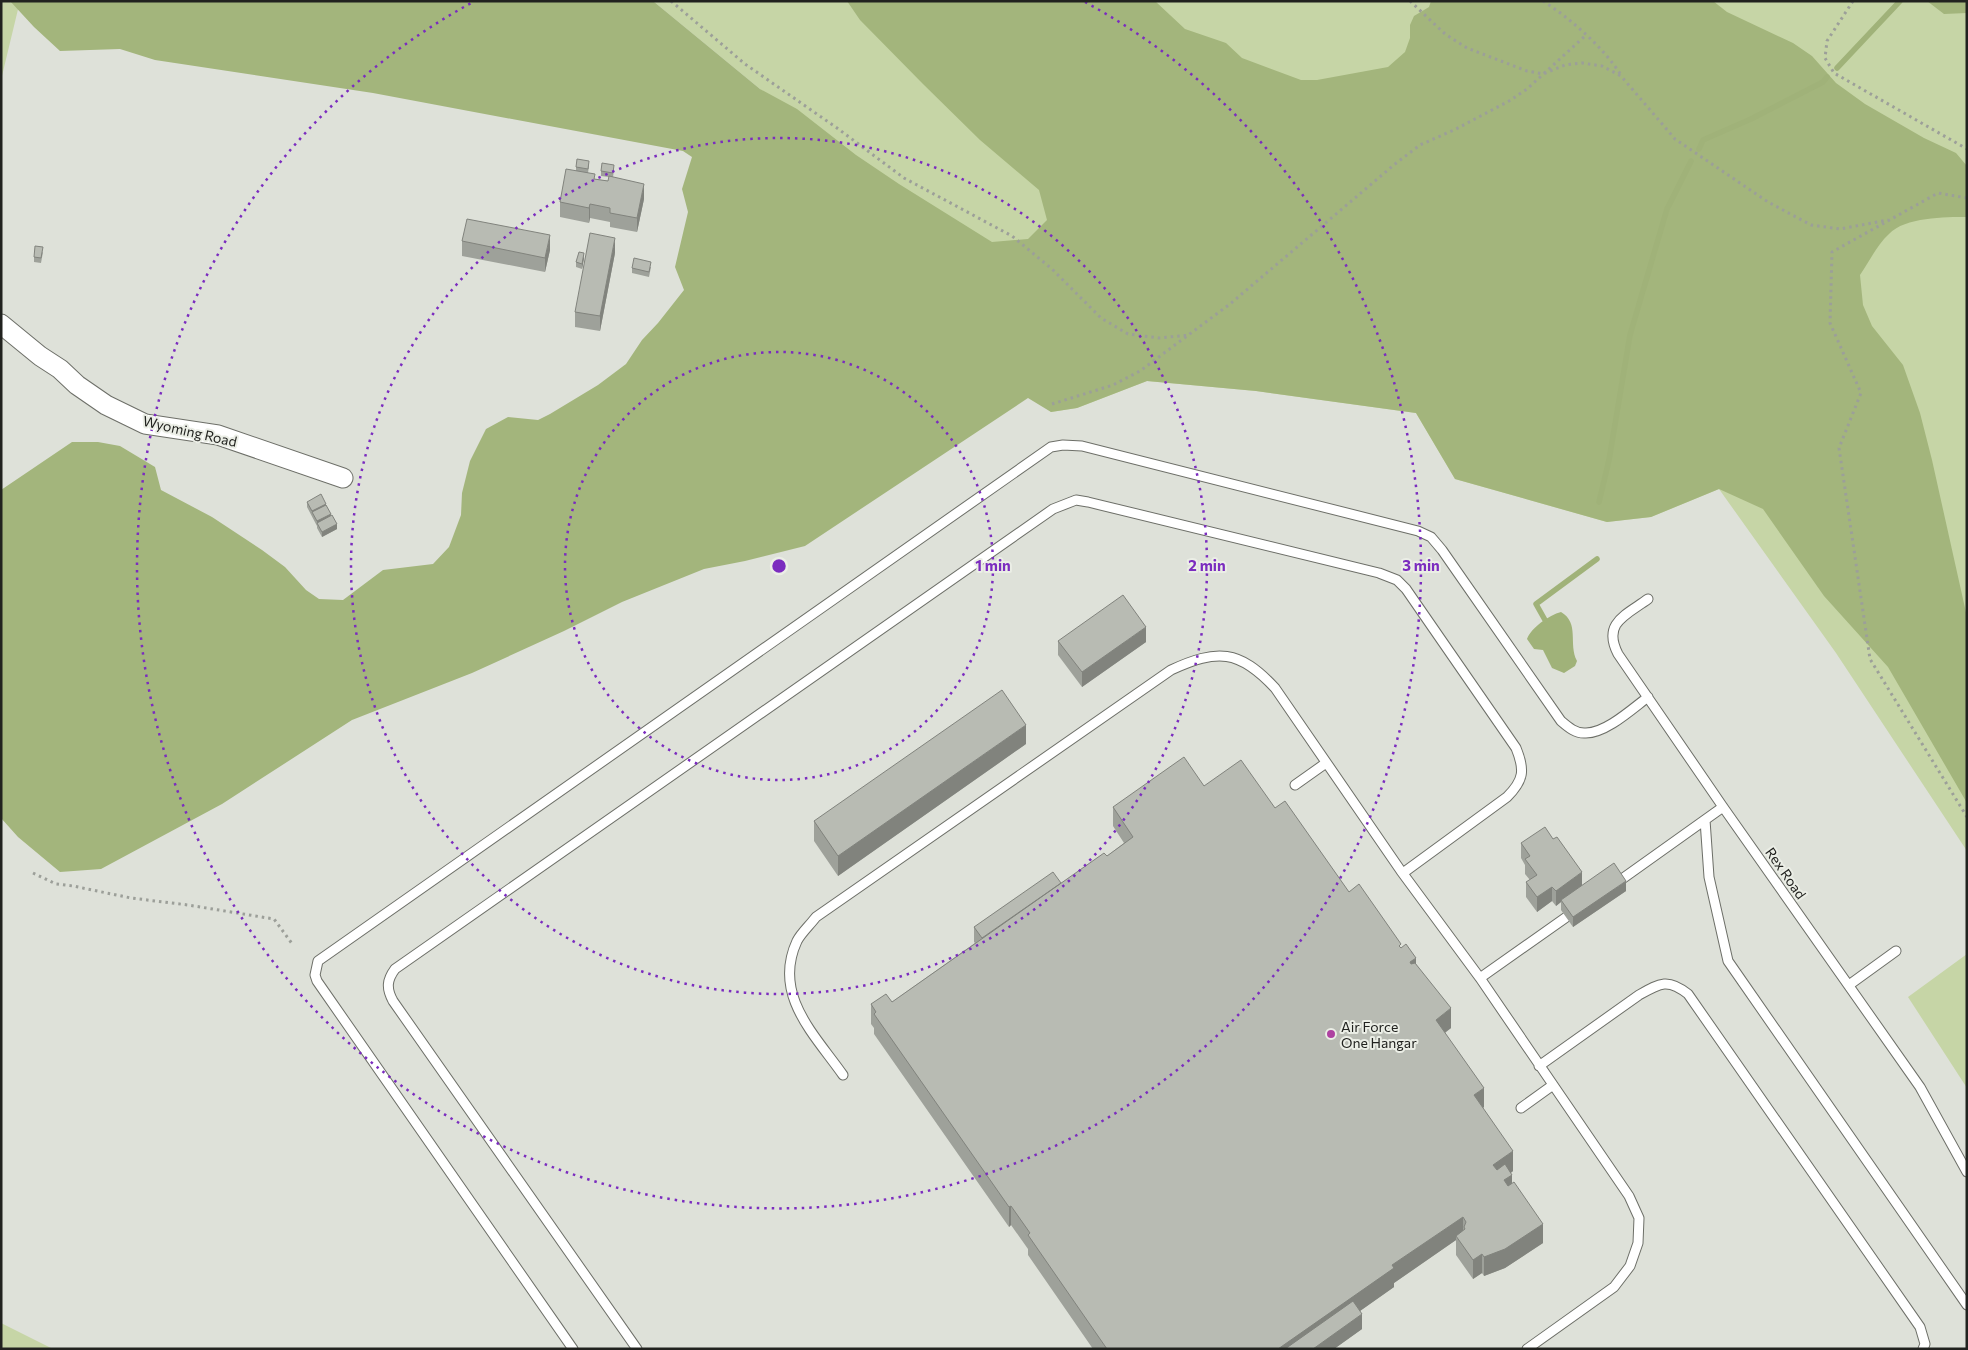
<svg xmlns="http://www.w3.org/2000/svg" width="1968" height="1350" font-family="Commissioner,sans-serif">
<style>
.green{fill:#c6d5a6}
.forest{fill:#a3b57c}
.water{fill:#a0b279}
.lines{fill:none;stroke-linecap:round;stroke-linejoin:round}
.stream{stroke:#a0b279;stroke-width:5.5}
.service-casing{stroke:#6d6f68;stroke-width:11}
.minor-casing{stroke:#6d6f68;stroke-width:21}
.path{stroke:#9c9f99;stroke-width:3;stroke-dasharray:2.5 4;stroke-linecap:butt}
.service{stroke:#fff;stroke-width:9}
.minor{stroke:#fff;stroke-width:19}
.wall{fill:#9ea19a}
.shaded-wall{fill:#81837d}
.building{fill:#b8bbb3;stroke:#81837d}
.ring{fill:none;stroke:#7b2cbf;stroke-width:2.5;stroke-dasharray:2.5 5}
.poi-dot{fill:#ae42a1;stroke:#ebeee6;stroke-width:2}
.labels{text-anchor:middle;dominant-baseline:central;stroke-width:4;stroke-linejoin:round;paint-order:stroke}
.street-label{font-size:14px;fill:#21221f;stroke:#ebeee6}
.poi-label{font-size:14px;fill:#21221f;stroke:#ebeee6;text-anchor:start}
.centre{fill:#7b2cbf;stroke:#ebeee6;stroke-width:2.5}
.ring-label{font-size:15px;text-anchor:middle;font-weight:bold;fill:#7b2cbf;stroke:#ebeee6;stroke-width:4;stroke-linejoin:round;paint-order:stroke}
</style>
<rect width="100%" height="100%" fill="#dee1d9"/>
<path class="green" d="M1 1H20L1 80Z
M653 1H1967V851L1836 653 1719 489 1651 517 1607 522 1455 479 1416 413 1256 391 1147 381 1077 408 1051 412 760 89Z
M1967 954V1088L1908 997Z
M1 1323 53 1349H1Z"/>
<path class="forest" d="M10 1H653L760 89 797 109 856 155 899 184 992 242 1028 239 1047 220 1039 190 980 140 923 84 860 20 847 1H1155L1185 29 1226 43 1242 58 1301 80H1317L1388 67 1405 52 1410 38V25L1414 16 1429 7 1431 1H1713L1727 12 1793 43 1812 56 1836 83 1865 104 1924 138 1956 153 1967 166V217C1945 217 1905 217 1889 234 1877 245 1869 262 1860 275L1863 305 1872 326 1903 365 1920 413 1932 460 1967 617V803L1888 667 1824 596 1763 509 1719 489 1651 517 1607 522 1455 479 1416 413 1256 391 1147 381 1077 408 1051 412 1028 398 805 546 745 561 704 569 622 602 564 631 472 673 352 720 222 804 101 869 60 872 18 837 1 818V490L72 442H98L120 446 155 467 161 490 212 517 262 550 285 567 306 590 319 599 343 600 383 570 433 564 449 547 461 515 462 493 470 461 486 429 508 417 538 420 550 414 598 385 626 364 642 340 658 323 684 290 675 267 688 212 682 189 692 157 683 151 373 93 155 60 120 49 60 51 34 27Z
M1927 1H1967V13L1944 14Z"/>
<path class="water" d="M1561 612C1580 623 1568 644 1577 661L1575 666 1564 673 1552 668 1543 650 1534 649 1527 639C1531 628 1549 615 1561 612Z"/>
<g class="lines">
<path class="stream" d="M1837 68 1900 1
M1699 149 1703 140 1751 119 1823 82 1827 77
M1599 502 1609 460 1630 335 1667 209 1691 161
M1545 620 1536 604 1597 559"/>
<g class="service-casing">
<path id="service" d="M1648 599C1626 615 1602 623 1618 654L1723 807 1920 1087 1967 1172
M1295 785 1326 763
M1705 820 1709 877 1728 961 1967 1305
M1615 884 1723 807
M1480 978 1575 911
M1849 985 1896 951
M1539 1066 1639 995C1660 983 1668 978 1688 994L1920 1327 1925 1344 1923 1349
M843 1075C815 1035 772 995 797 941 801 933 810 925 816 917L1171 670C1217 649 1239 649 1275 688L1401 871 1480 978 1629 1196 1639 1218 1638 1243 1630 1266 1614 1287 1527 1349
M1521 1108 1553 1085
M573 1349 317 981 315 975 318 961 1051 447 1063 445 1082 446 1418 531 1431 537 1442 550 1561 721C1568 727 1576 734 1586 733 1606 733 1632 709 1648 697
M637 1349 393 1001C386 988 387 980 395 969L1053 509 1076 500 1088 502 1379 573 1397 580 1406 589 1516 748C1525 770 1524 780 1507 797L1403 873"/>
</g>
<g class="minor-casing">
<path id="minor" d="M1 324 40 356 60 369 77 385 106 405 145 424 218 435 343 478"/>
</g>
<path class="path" d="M671 1 745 64 837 128 904 178 1012 236 1052 269 1101 318 1128 334 1159 338 1190 335
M1410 1 1445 34 1467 48 1527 71 1543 74 1565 65 1582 63 1602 66 1621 76 1675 139 1768 202 1811 225 1840 229 1888 220
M1543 1C1571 19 1603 47 1621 75
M1853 1 1827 41 1825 58 1834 73 1967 149
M1967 198 1938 193 1832 252 1830 323 1861 393 1839 448 1870 659 1967 817
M1052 404 1113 385 1140 371 1230 304 1395 164 1420 145 1456 129 1509 101 1527 89 1585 36
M33 873 56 884 73 886 131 898 188 905 274 919 293 945"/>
<use href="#service" class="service"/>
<use href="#minor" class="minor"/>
</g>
<path class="wall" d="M589 166 588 173 595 179 608 181 609 177 601 176V171L614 170 613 177 644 199 637 232 610 227V222L590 218 589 223 560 217V202L576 171V167Z
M462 241 550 250 545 272 462 256Z
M43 252 41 263 34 262V257Z
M615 253 600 331 575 327V312Z
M584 258 582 269 576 267V262Z
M651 267 649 277 632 273V268Z
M307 502 326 505 337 529 322 537 317 528V526L307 507Z
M1058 641 1146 642 1082 687 1058 655Z
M1026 744 838 876 814 841V821Z
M1204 786 1275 808 1349 892 1416 964 1451 1028 1445 1033 1484 1107 1483 1108 1513 1171 1511 1173 1512 1184 1543 1243 1505 1268 1484 1276 1482 1273 1473 1279 1456 1255V1240L1394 1283V1287L1360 1311 1362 1329 1334 1349H1093L1028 1255V1249L1011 1225 1009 1227 874 1034V1028L871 1024V1004L892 1002 975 943 974 942V927L1061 883 1107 856 1124 843 1113 826V807Z
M1521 843 1582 885 1626 891 1573 927 1561 910V902L1556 906 1552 901 1537 912 1526 897V882L1530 880 1525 874V865L1521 858Z"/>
<path class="shaded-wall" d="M644 184V199L637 232V218Z
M590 204V218L589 223V208Z
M550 235V250L545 272V258Z
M615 238V253L600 331V316Z
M584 253V258L582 269V264Z
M326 504V508L312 512V516V511Z
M331 514V519L317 523V526V521Z
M337 524V529L322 537V532Z
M1146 627V642L1082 687V672Z
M1026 725V744L838 876V856Z
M1582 872V887L1561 900V902L1556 906V891Z
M1626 881V891L1573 927V917Z
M1552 887V901L1537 912V897Z
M1416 958V977L1410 962Z
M1451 1008V1028L1436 1039V1020Z
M1484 1088V1107L1474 1114V1095Z
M1513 1151V1171L1493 1185V1165Z
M1512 1175V1194L1504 1180Z
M1011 1206V1225L1009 1227V1207Z
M1463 1217V1236H1456V1240L1394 1283V1287L1306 1349H1278L1392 1265Z
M1543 1224V1243L1505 1268 1484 1276V1257Z
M1482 1254V1273L1473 1279V1260Z
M1362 1314V1329L1334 1349H1313Z"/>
<path class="building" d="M577 159 589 161 588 169 576 167Z
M602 163 614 165 613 173 601 171Z
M566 169 595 174 594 179 608 181 609 176 644 184 637 218 610 213V208L590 204 589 208 560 202Z
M467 219 550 235 545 258 462 241Z
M590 233 615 238 600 316 575 312Z
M35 246 43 247 41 258 34 257Z
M579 252 584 253 582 264 576 262Z
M634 258 651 262 649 272 632 268Z
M321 494 326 504 312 511 307 502Z
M326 505 331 514 317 521 312 512Z
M332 515 337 524 322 532 317 523Z
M1123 595 1146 627 1082 672 1058 641Z
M1002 690 1026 725 838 856 814 821Z
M1184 757 1204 786 1241 760 1275 808 1285 801 1349 892 1359 884 1401 944 1399 946 1401 948 1406 944 1416 958 1410 962 1411 964 1415 963 1451 1008 1436 1020 1484 1088 1474 1095 1513 1151 1493 1165 1497 1170 1505 1164 1512 1175 1504 1180 1508 1186 1514 1182 1543 1224 1505 1249 1484 1257 1482 1254 1473 1260 1456 1236 1465 1229 1464 1227 1466 1222 1463 1217 1392 1265 1394 1268 1278 1349H1107L1028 1235 1030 1233 1011 1206 1009 1207 874 1014 876 1012 871 1004 886 994 892 1002 1104 853 1107 856 1133 837 1113 807Z
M1545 827 1553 839 1557 837 1582 872 1556 891 1552 887 1537 897 1526 882 1537 875 1525 859 1530 856 1521 843Z
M1614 863 1626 881 1573 917 1561 900Z
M1053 872 1061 883 982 938 974 927Z
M1353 1301 1362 1314 1313 1349H1285Z"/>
<g class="ring">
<circle cx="779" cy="566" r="214"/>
<circle cx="779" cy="566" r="428"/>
<path d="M1085 2A642 642 0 1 1 473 2"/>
</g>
<circle class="poi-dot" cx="1331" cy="1034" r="5"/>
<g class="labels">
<g class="street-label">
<text transform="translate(190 431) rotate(13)">Wyoming Road</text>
<text transform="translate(1786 873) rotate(55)">Rex Road</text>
</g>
<g class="poi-label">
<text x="1341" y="1026">Air Force<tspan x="1341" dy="16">One Hangar</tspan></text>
</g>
</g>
<circle cx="779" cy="566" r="8" class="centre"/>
<g class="ring-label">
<text x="993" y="571">1 min</text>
<text x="1207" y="571">2 min</text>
<text x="1421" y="571">3 min</text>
</g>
<rect width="1968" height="1350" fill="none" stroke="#21221f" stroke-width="5"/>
</svg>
